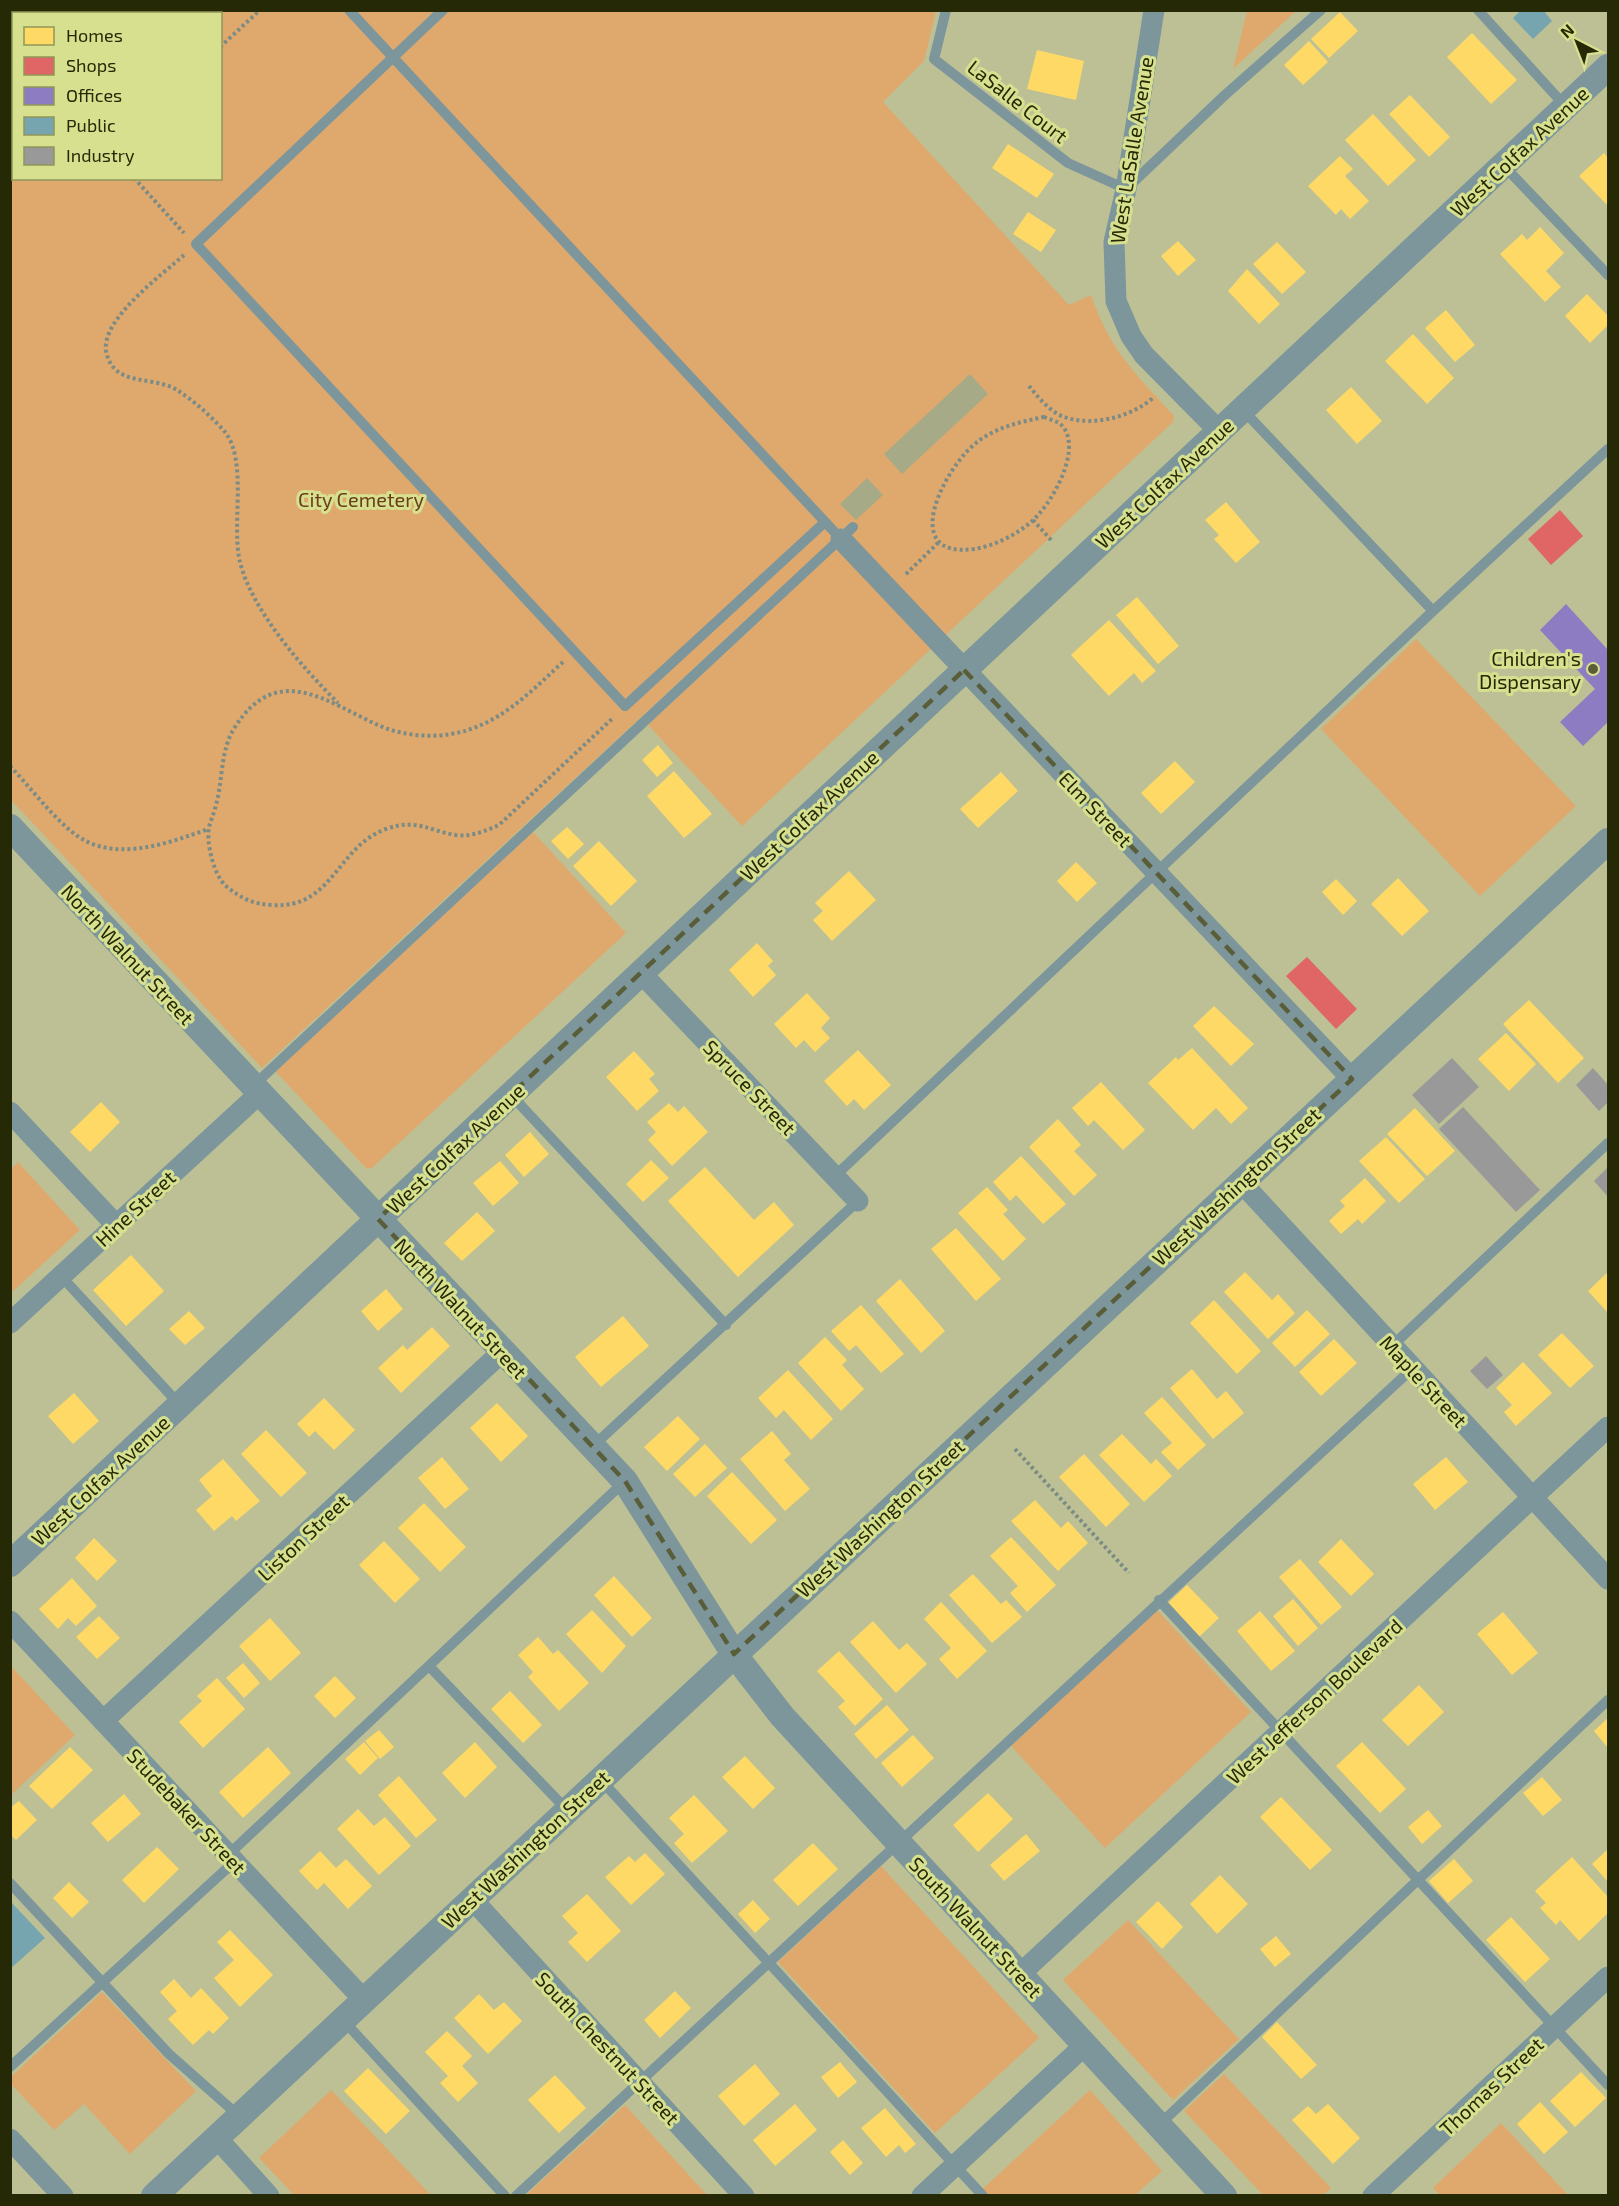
<svg xmlns="http://www.w3.org/2000/svg" width="1619" height="2206" font-family="'Exo 2',sans-serif">
<style>
.green{fill:#dfa96e;fill-rule:evenodd}
.homes{fill:#ffd966}
.shops{fill:#e06666}
.offices{fill:#8e7cc3}
.public{fill:#76a5af}
.industry{fill:#999}
.building{fill:#a7aa86}
.lines{fill:none;stroke-linecap:round;stroke-linejoin:round}
.path{stroke:#7b8b85;stroke-width:4;stroke-dasharray:3 3;stroke-linecap:butt}
.service{stroke:#7c969c;stroke-width:10}
.minor{stroke:#7c969c;stroke-width:21}
.tertiary{stroke:#7c969c;stroke-width:26}
.marked{fill:none;stroke:#5a5e38;stroke-width:4.5;stroke-dasharray:12 8;stroke-linejoin:round}
.poi-dot{fill:#5a5e38;stroke:#d7e08e;stroke-width:2}
.labels{text-anchor:middle;dominant-baseline:central;stroke-width:6;stroke-linejoin:round;paint-order:stroke}
.street-label{font-size:20px;fill:#262906;stroke:#d7e08e}
.park-label{font-size:20px;fill:#6b3d1c;stroke:#d7e08e}
.poi-label{font-size:20px;fill:#262906;stroke:#d7e08e;text-anchor:end}
</style>
<rect width="100%" height="100%" fill="#bcc094"/>
<path class="green" d="M1247 10 1296 11 1233 69 1247 11Z
M11 11H936L924 61 883 102 1069 305 1091 295C1110 351 1136 374 1174 416L1173 422 742 826 648 725 779 602 773 595 262 1068 11 800ZM14 14H220V178H14Z
M1416 639 1576 806 1480 896 1321 729Z
M533 832 626 933 372 1168 367 1169 275 1071Z
M18 1162 80 1230 11 1293V1169Z
M1157 1610 1251 1712 1105 1848 1011 1746Z
M11 1666 75 1735 11 1795Z
M881 1866 1039 2038 935 2133 778 1962Z
M1128 1920 1239 2039 1173 2100 1063 1980Z
M102 1992 196 2091 130 2154 84 2104 54 2130 11 2084V2077Z
M1224 2074 1331 2188 1323 2195H1263L1184 2111Z
M331 2090 429 2193 427 2196 294 2195 259 2158Z
M1090 2090 1162 2171 1135 2195 975 2196Z
M625 2105 707 2195H526Z
M1501 2123 1568 2195H1439L1433 2188Z"/>
<path class="homes" d="M1340 12 1358 31 1329 58 1311 39Z
M1472 33 1517 80 1491 104 1447 57Z
M1309 41 1328 62 1303 85 1284 65Z
M1037 50 1084 61 1076 100 1027 89Z
M1410 95 1450 137 1429 157 1389 114Z
M1373 114 1416 160 1388 186 1345 140Z
M1008 144 1054 174 1037 198 992 168Z
M1604 153 1608 158V206L1579 176Z
M1340 156 1353 169 1345 176 1369 201 1350 219 1341 209 1336 215 1308 186Z
M1028 212 1056 230 1041 252 1013 234Z
M1540 227 1564 253 1546 271 1561 287 1545 302 1500 254 1522 234 1527 240Z
M1178 241 1196 260 1178 276 1161 256Z
M1277 242 1306 272 1282 294 1253 264Z
M1247 269 1280 304 1259 324 1228 291Z
M1587 294 1608 316V325L1590 343 1565 316Z
M1446 310 1475 345 1455 362 1425 328Z
M1413 334 1454 378 1427 404 1385 361Z
M1351 387 1382 421 1357 444 1326 410Z
M1226 502 1260 542 1236 563 1214 539 1219 535 1205 520Z
M1137 597 1179 646 1158 664 1116 615Z
M1109 620 1156 671 1142 683 1134 673 1109 696 1071 655Z
M658 745 673 763 657 777 642 760Z
M1175 761 1195 782 1161 814 1141 793Z
M674 771 712 814 684 838 647 796Z
M1001 772 1018 791 978 828 960 809Z
M567 827 584 844 568 859 551 841Z
M599 841 637 881 611 906 573 866Z
M1076 862 1097 883 1077 902 1057 881Z
M849 871 876 900 832 941 813 920 823 911 815 903Z
M1398 878 1429 911 1402 936 1371 904Z
M1336 879 1357 901 1343 915 1322 892Z
M757 943 773 961 768 966 776 975 753 997 729 970Z
M807 993 830 1018 821 1028 830 1038 815 1052 804 1040 796 1048 774 1024Z
M1529 1000 1584 1058 1558 1083 1503 1024Z
M1214 1006 1254 1044 1231 1066 1193 1026Z
M1506 1033 1536 1064 1509 1091 1478 1059Z
M1192 1048 1248 1108 1231 1124 1216 1108 1193 1130 1148 1083 1176 1057 1178 1060Z
M858 1050 891 1085 864 1110 854 1099 847 1106 824 1081Z
M634 1051 655 1074 649 1079 659 1091 637 1111 606 1077Z
M1101 1082 1145 1130 1123 1150 1094 1120 1088 1126 1072 1108Z
M101 1102 120 1122 90 1152 70 1132Z
M669 1103 678 1112 684 1106 708 1132 672 1166 648 1140 656 1132 647 1122Z
M1415 1108 1455 1151 1427 1176 1387 1134Z
M1058 1119 1081 1145 1074 1151 1097 1175 1074 1196 1029 1147Z
M530 1132 549 1154 524 1177 505 1155Z
M1386 1137 1425 1179 1399 1203 1359 1161Z
M1021 1156 1066 1204 1043 1224 1016 1195 1010 1201 993 1182Z
M651 1160 669 1178 643 1202 626 1184Z
M500 1161 519 1183 493 1206 473 1183Z
M705 1167 754 1220 774 1202 794 1225 738 1277 668 1201Z
M1365 1178 1386 1201 1362 1224 1358 1219 1341 1234 1329 1221 1345 1206 1340 1201Z
M987 1187 1008 1210 1003 1214 1026 1239 1003 1261 958 1213Z
M477 1212 495 1231 462 1261 444 1243Z
M956 1228 1001 1279 976 1301 931 1249Z
M131 1255 164 1291 126 1326 93 1290Z
M1245 1272 1272 1300 1278 1294 1295 1313 1268 1339 1224 1292Z
M1608 1272V1313L1588 1291Z
M900 1279 945 1331 921 1353 876 1301Z
M386 1289 403 1309 378 1331 361 1311Z
M1214 1300 1261 1351 1237 1374 1190 1323Z
M861 1305 904 1354 881 1373 856 1345 849 1351 831 1331Z
M1307 1310 1330 1334 1295 1367 1272 1343Z
M189 1311 205 1328 185 1345 169 1329Z
M623 1316 649 1346 601 1387 575 1357Z
M432 1327 450 1346 401 1393 378 1368 403 1345 407 1350Z
M1562 1333 1594 1366 1570 1388 1538 1355Z
M825 1337 847 1360 842 1365 864 1389 841 1411 798 1363Z
M1334 1339 1357 1363 1321 1396 1299 1372Z
M1523 1362 1552 1393 1516 1426 1504 1412 1512 1405 1496 1388Z
M1192 1369 1217 1399 1226 1391 1244 1413 1213 1439 1170 1388Z
M788 1370 833 1419 811 1440 784 1410 776 1418 758 1398Z
M74 1393 99 1421 73 1444 48 1416Z
M1162 1397 1206 1445 1178 1470 1161 1452 1172 1443 1144 1413Z
M324 1398 355 1430 334 1450 315 1431 309 1437 297 1424Z
M497 1403 528 1436 501 1462 470 1428Z
M678 1416 700 1439 667 1471 644 1447Z
M266 1430 307 1473 281 1497 241 1454Z
M772 1431 791 1454 784 1460 810 1489 785 1511 740 1459Z
M1122 1434 1151 1464 1156 1459 1172 1476 1144 1502 1099 1455Z
M705 1444 727 1468 695 1497 673 1474Z
M1084 1454 1130 1504 1106 1527 1059 1477Z
M442 1457 469 1489 445 1509 418 1478Z
M1446 1457 1468 1482 1435 1510 1413 1484Z
M223 1459 260 1501 236 1521 232 1516 214 1531 196 1510 212 1496 199 1480Z
M732 1472 777 1520 751 1544 707 1496Z
M1035 1500 1061 1528 1068 1521 1088 1543 1058 1571 1011 1521Z
M424 1503 466 1547 440 1572 398 1528Z
M1011 1537 1056 1585 1027 1612 1010 1593 1018 1586 990 1556Z
M94 1538 117 1561 97 1581 75 1558Z
M1341 1539 1374 1574 1351 1596 1318 1562Z
M384 1541 420 1579 395 1603 359 1565Z
M1300 1559 1342 1607 1321 1625 1279 1577Z
M973 1574 1001 1604 1006 1600 1022 1617 992 1643 949 1595Z
M614 1576 652 1618 632 1637 594 1595Z
M72 1578 97 1606 76 1626 68 1618 58 1629 39 1609Z
M1187 1585 1219 1618 1199 1637 1167 1604Z
M1293 1599 1318 1628 1298 1646 1273 1616Z
M941 1602 987 1651 957 1679 939 1659 951 1648 924 1619Z
M592 1610 626 1646 602 1673 566 1634Z
M1260 1611 1295 1651 1271 1671 1237 1631Z
M1503 1612 1538 1653 1512 1675 1477 1634Z
M99 1616 120 1638 97 1659 76 1637Z
M270 1618 301 1653 270 1681 239 1646Z
M873 1621 899 1650 907 1643 927 1664 896 1693 850 1642Z
M538 1637 553 1654 558 1650 589 1683 559 1711 528 1677 533 1672 518 1655Z
M839 1651 883 1699 855 1726 838 1707 845 1701 817 1671Z
M243 1663 260 1683 244 1698 226 1678Z
M335 1676 356 1698 335 1718 314 1696Z
M217 1678 245 1709 203 1748 179 1722 202 1701 197 1696Z
M1419 1685 1444 1712 1408 1746 1382 1720Z
M510 1691 542 1725 523 1743 491 1709Z
M887 1705 909 1730 876 1759 854 1734Z
M1608 1718V1748L1594 1731Z
M379 1730 394 1747 380 1759 365 1741Z
M913 1735 934 1758 902 1787 881 1763Z
M364 1742 378 1758 360 1775 345 1759Z
M475 1742 497 1767 465 1798 442 1773Z
M1362 1742 1406 1789 1380 1813 1336 1766Z
M70 1747 93 1770 52 1809 29 1786Z
M268 1747 291 1773 243 1818 219 1792Z
M745 1756 775 1788 753 1809 722 1777Z
M399 1776 437 1820 416 1838 378 1795Z
M1542 1777 1562 1800 1543 1816 1523 1793Z
M988 1793 1013 1819 978 1852 953 1825Z
M124 1794 141 1814 108 1842 91 1823Z
M694 1795 728 1831 692 1863 674 1843 684 1834 669 1818Z
M1281 1797 1332 1850 1310 1870 1260 1817Z
M19 1801 37 1820 16 1840 10 1834V1808Z
M358 1809 374 1826 385 1817 411 1846 379 1875 337 1829Z
M1428 1810 1442 1826 1422 1844 1408 1827Z
M1026 1834 1040 1851 1004 1881 990 1865Z
M813 1843 838 1869 798 1906 773 1880Z
M157 1847 179 1869 144 1903 122 1880Z
M1608 1849V1882L1592 1864Z
M320 1851 336 1868 346 1859 372 1886 348 1909 324 1883 317 1890 299 1871Z
M645 1853 665 1874 631 1905 605 1877 629 1856 635 1862Z
M1572 1857 1608 1897V1913L1579 1941 1560 1920 1556 1925 1540 1908 1546 1903 1535 1891Z
M1454 1859 1473 1881 1448 1903 1429 1881Z
M1220 1875 1248 1904 1217 1934 1190 1904Z
M69 1882 89 1902 72 1918 53 1898Z
M587 1894 621 1931 587 1962 568 1942 578 1933 562 1916Z
M753 1900 770 1919 755 1933 738 1914Z
M1158 1901 1183 1927 1162 1949 1136 1922Z
M1511 1917 1550 1959 1525 1982 1486 1940Z
M230 1930 273 1975 240 2007 214 1978 234 1960 217 1942Z
M1276 1936 1291 1954 1275 1967 1260 1949Z
M174 1979 191 1998 201 1988 229 2018 213 2034 209 2030 193 2045 168 2019 177 2011 160 1992Z
M675 1991 691 2008 660 2038 644 2020Z
M479 1994 494 2010 504 2002 522 2021 488 2054 454 2018Z
M1277 2022 1317 2065 1301 2079 1262 2037Z
M447 2031 472 2056 462 2066 478 2083 458 2102 440 2083 448 2076 425 2052Z
M840 2062 857 2082 838 2098 821 2077Z
M755 2064 780 2094 744 2126 718 2096Z
M368 2068 410 2111 386 2134 344 2091Z
M1581 2072 1606 2098 1575 2127 1550 2101Z
M555 2075 586 2108 559 2133 528 2100Z
M1540 2102 1568 2132 1544 2154 1517 2124Z
M795 2104 817 2130 775 2166 753 2140Z
M1328 2104 1360 2138 1333 2164 1292 2120 1308 2106 1316 2114Z
M885 2108 916 2144 905 2153 899 2145 886 2157 861 2128Z
M843 2140 863 2163 850 2175 830 2152Z"/>
<path class="shops" d="M1560 510 1583 536 1551 565 1528 539Z
M1307 957 1357 1009 1336 1029 1286 976Z"/>
<path class="offices" d="M1566 604 1608 650V722L1583 746 1560 722 1595 689 1540 630Z"/>
<path class="public" d="M1521 10H1543L1552 21 1533 39 1513 18Z
M10 1901 45 1938 10 1969Z"/>
<path class="industry" d="M1452 1058 1479 1087 1439 1124 1412 1095Z
M1593 1068 1608 1085V1102L1599 1111 1576 1085Z
M1463 1107 1540 1190 1516 1212 1439 1129Z
M1608 1167V1197L1594 1181Z
M1486 1356 1503 1375 1487 1389 1470 1371Z"/>
<path class="building" d="M970 374 988 394 902 474 884 454Z
M867 478 883 495 856 520 840 504Z"/>
<g class="lines">
<path class="path" d="M97 14 98 10
M220 47 260 10
M10 153H14
M134 178 184 233
M184 255C163 274 101 319 106 351 113 388 153 375 177 390 193 400 212 417 225 432 248 461 231 526 240 562 252 611 303 668 338 703
M1029 386C1038 397 1050 412 1064 417 1093 427 1132 417 1154 397
M1044 417C1051 420 1059 421 1064 428 1081 453 1051 505 1031 522 1016 535 994 546 974 549 897 559 945 467 976 443 996 427 1020 422 1044 417Z
M1033 520 1052 541
M906 574 939 542
M563 662C529 693 499 726 451 734 428 738 402 735 380 726 328 703 278 660 235 727 220 750 223 780 216 805 214 813 211 820 209 827 206 843 214 876 226 886 240 898 253 904 271 905 333 910 336 847 386 829 416 818 429 831 456 835 472 837 485 831 499 825L614 717
M10 766C30 787 49 813 71 831 110 865 166 844 208 829
M1015 1449 1129 1573"/>
<path class="service" d="M349 10 841 539
M443 10 196 244 625 706 825 522
M946 10 934 59 1068 163 1126 189 1225 95 1321 10
M1478 10 1566 107
M1504 166 1608 275
M1243 410 1433 611
M254 1085 853 527
M512 1096 726 1325
M835 1176 1433 611 1608 449
M61 1276 179 1404
M1392 1346 1608 1143
M592 1447 858 1201
M1159 1600 1608 2085
M429 1666 567 1810
M600 1779 983 2196
M228 1855 625 1481
M10 1883 169 2054 239 2116
M343 2020 505 2196
M10 2067 234 1862
M1159 2125 1608 1700
M516 2196 1413 1368"/>
<path class="minor" d="M1154 10 1126 189 1114 242 1116 301 1131 336 1144 355 1220 432
M841 539 1352 1079
M641 973 858 1201
M10 1112 116 1225
M1241 1182 1608 1579
M10 1323 259 1094
M10 1621 364 2000
M103 1721 502 1352
M472 1899 744 2196
M1019 1975 1608 1427
M216 2137 269 2196
M10 2139 63 2196
M922 2196 1085 2045
M1373 2196 1608 1977"/>
<path class="tertiary" d="M10 827 625 1481 734 1654 782 1716 1224 2196
M10 1564 1608 67
M154 2196 1608 841"/>
</g>
<path class="marked" d="M964 670 1352 1079 734 1654 625 1481 378 1219Z"/>
<circle class="poi-dot" cx="1593" cy="669" r="6"/>
<g class="labels">
<g class="street-label">
<text transform="translate(1018 101) rotate(38)">LaSalle Court</text>
<text transform="translate(1131 150) rotate(-81)">West LaSalle Avenue</text>
<text transform="translate(1519 151) rotate(-43)">West Colfax Avenue</text>
<text transform="translate(1164 483) rotate(-43)">West Colfax Avenue</text>
<text transform="translate(1096 809) rotate(46)">Elm Street</text>
<text transform="translate(809 815) rotate(-43)">West Colfax Avenue</text>
<text transform="translate(128 954) rotate(47)">North Walnut Street</text>
<text transform="translate(750 1087) rotate(46)">Spruce Street</text>
<text transform="translate(455 1148) rotate(-43)">West Colfax Avenue</text>
<text transform="translate(1236 1186) rotate(-43)">West Washington Street</text>
<text transform="translate(135 1208) rotate(-43)">Hine Street</text>
<text transform="translate(461 1308) rotate(47)">North Walnut Street</text>
<text transform="translate(1424 1381) rotate(47)">Maple Street</text>
<text transform="translate(100 1480) rotate(-43)">West Colfax Avenue</text>
<text transform="translate(880 1518) rotate(-43)">West Washington Street</text>
<text transform="translate(303 1537) rotate(-43)">Liston Street</text>
<text transform="translate(1314 1701) rotate(-43)">West Jefferson Boulevard</text>
<text transform="translate(187 1811) rotate(47)">Studebaker Street</text>
<text transform="translate(525 1849) rotate(-43)">West Washington Street</text>
<text transform="translate(976 1927) rotate(47)">South Walnut Street</text>
<text transform="translate(608 2048) rotate(47)">South Chestnut Street</text>
<text transform="translate(1491 2086) rotate(-43)">Thomas Street</text>
</g>
<g class="park-label">
<text x="361" y="499">City Cemetery</text>
</g>
<g class="poi-label">
<text x="1581" y="658">Children's<tspan x="1581" dy="23">Dispensary</tspan></text>
</g>
</g>
<rect width="1619" height="2206" fill="none" stroke="#262906" stroke-width="24"/>
<rect x="12" y="12" width="210" height="168" fill="#d7e08e" stroke="#909758" stroke-width="1.5"/>
<rect x="24" y="27" width="30" height="18" fill="#ffd966" stroke="#909758" stroke-width="1.5"/>
<text x="66" y="42" font-size="18" fill="#262906">Homes</text>
<rect x="24" y="57" width="30" height="18" fill="#e06666" stroke="#909758" stroke-width="1.5"/>
<text x="66" y="72" font-size="18" fill="#262906">Shops</text>
<rect x="24" y="87" width="30" height="18" fill="#8e7cc3" stroke="#909758" stroke-width="1.5"/>
<text x="66" y="102" font-size="18" fill="#262906">Offices</text>
<rect x="24" y="117" width="30" height="18" fill="#76a5af" stroke="#909758" stroke-width="1.5"/>
<text x="66" y="132" font-size="18" fill="#262906">Public</text>
<rect x="24" y="147" width="30" height="18" fill="#999999" stroke="#909758" stroke-width="1.5"/>
<text x="66" y="162" font-size="18" fill="#262906">Industry</text>
<g transform="translate(1577 42) rotate(318)" stroke="#d7e08e" stroke-width="4.5" paint-order="stroke">
<path d="M0-4.5L10 22L0 15L-10 22Z" fill="#262906"/>
<text y="-9" font-size="16" font-weight="bold" text-anchor="middle" fill="#262906">N</text>
</g>
</svg>
